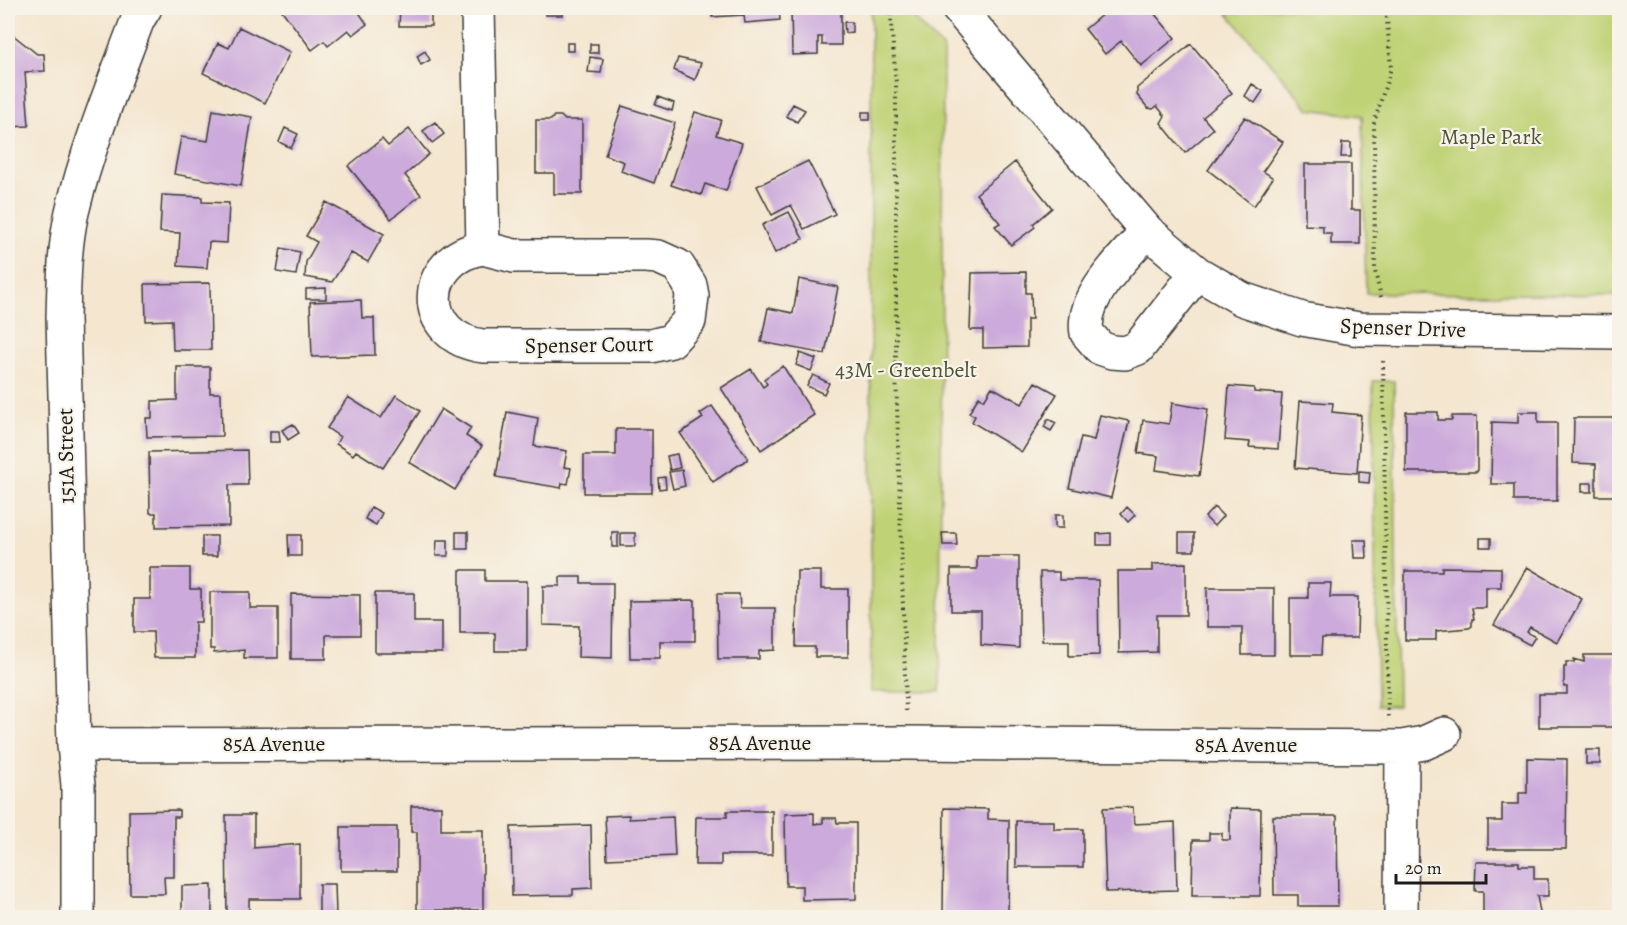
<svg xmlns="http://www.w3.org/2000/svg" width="1627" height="925" font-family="Alegreya,serif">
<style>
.green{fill:#bfd275;stroke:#6e7748;stroke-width:1.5}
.building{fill:#ccaadb}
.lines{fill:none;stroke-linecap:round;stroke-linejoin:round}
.street-casing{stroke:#3c3a37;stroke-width:36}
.path{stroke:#3c3a37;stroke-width:4;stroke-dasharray:1.5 4.5;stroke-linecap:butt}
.street{stroke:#fff;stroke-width:33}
.labels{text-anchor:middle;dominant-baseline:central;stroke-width:4.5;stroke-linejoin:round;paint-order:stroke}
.park-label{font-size:22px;fill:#4d5337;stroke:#f7f3e8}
.street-label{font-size:22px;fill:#1c1c1c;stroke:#f7f3e8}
</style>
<rect width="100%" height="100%" fill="#f7f3e8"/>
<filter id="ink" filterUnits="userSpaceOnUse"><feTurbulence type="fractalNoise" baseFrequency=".0167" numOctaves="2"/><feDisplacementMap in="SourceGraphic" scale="12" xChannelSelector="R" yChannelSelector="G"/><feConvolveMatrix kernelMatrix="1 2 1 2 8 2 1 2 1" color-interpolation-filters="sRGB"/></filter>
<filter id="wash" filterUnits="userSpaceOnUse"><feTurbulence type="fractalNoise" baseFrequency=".008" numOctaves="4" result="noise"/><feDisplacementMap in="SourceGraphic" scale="24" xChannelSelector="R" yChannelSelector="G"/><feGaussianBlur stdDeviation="1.35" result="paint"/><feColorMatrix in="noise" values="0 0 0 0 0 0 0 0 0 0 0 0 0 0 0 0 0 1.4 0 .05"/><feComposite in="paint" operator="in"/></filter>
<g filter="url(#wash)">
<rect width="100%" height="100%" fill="#f4e6cf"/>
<path class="green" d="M871 8H905L943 49 940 692H871Z
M1223 8H1619V295L1366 293 1362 116 1309 109Z
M1373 381H1394L1398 706H1377Z"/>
<g id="blocks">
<path class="building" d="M280 8H363L358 11 367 24 353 35 348 30 328 46 324 41 312 50Z
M400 8H431V26H399Z
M545 8H563V15H545Z
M711 8H779L780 20 745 23 744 15 712 17Z
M791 8H841V45H822V37H818V54L792 55Z
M1110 8H1155L1156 9 1153 12 1175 38 1141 66 1121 41 1105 54 1085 29Z
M844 22H852V32L845 33Z
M239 27 290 52 265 103 203 73 218 43 229 48Z
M8 31 37 54H44L45 71 25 72 29 126 8 127Z
M567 43H574V51H567Z
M590 44H598V53H590Z
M1191 44 1232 93 1203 117 1213 129 1185 153 1161 123 1165 116 1157 106 1153 109 1148 108 1137 95V88Z
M425 51 430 60 421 65 417 56Z
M590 57 603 59 601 73 588 72Z
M678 58 701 63 695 80 674 70Z
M1252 84 1263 91 1255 103 1245 96Z
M658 97 674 103 672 111 655 105Z
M793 104 805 110 797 122 786 116Z
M622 106 675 123 654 183 621 171 624 162 605 155Z
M213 110 252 117 241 186 174 174 181 137 208 141Z
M695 112 721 120 716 135 742 143 726 191 705 184 701 195 671 185Z
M862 112H870V120H862Z
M554 116H561L565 120H582V194H554V173H536V120H551Z
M1245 117 1283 142 1263 171 1273 178 1254 206 1208 170Z
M435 122 444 134 432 143 423 131Z
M285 128 298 134 291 148 279 142Z
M409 129 429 154 405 175 421 195 391 219 348 166 382 139 388 146Z
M1342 143H1351V157H1341Z
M808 161 835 214 804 229 791 205 772 215 757 186Z
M1015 162 1052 208 1033 224 1035 227 1011 245 995 226 1000 223 976 194Z
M1305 164H1351V210H1360V244H1331V233H1323V226L1305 225Z
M162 195 202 197V202L229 203 227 243 209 242 207 268 178 266 180 233 160 232Z
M326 202 384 234 368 262 351 253 332 282 305 277 306 262 317 242 306 236Z
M789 212 803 239 775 253 762 225Z
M281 248 300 252 296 275 277 272Z
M1026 272V293H1031L1032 319H1027V347L983 348V330H970L972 273Z
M799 279 838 287 825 354 761 342 768 308 793 313Z
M210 283 211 350H173L172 320 146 321 145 284Z
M326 288V299H306V289Z
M361 300 362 318H374L375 355 312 357 310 302Z
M800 353 816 359 811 371 796 365Z
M783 366 814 415 761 450 721 388 751 369 763 387 767 384 764 379Z
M177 367H210V393H221L222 436 147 437 146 418H152V401L177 400Z
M813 375 829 383 824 394 807 386Z
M1035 382 1057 394 1022 452 972 422 975 416 969 413 979 396 984 400 992 387 1022 404Z
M1229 386 1254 388V392L1282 394 1278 449 1249 447 1250 442 1225 440Z
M396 395 420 411 383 468 356 451 353 455 336 444 340 437 327 428 348 397 381 418Z
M1300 401 1333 403 1332 412 1361 415 1357 473 1295 468Z
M1172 403 1208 409 1199 476 1156 470 1158 456 1138 453 1143 420 1169 424Z
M712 406 748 459 713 482 680 433 703 418 700 414Z
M441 409 471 428 466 436 482 446 455 490 409 462Z
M507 412 538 418 534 446 567 451 564 467 571 468 568 484 562 483 561 488 496 477Z
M1406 412H1438V420H1452V416H1477V472H1406Z
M1518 412H1538V423H1557V501H1514V484H1491L1492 422 1518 423Z
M1100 415 1129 421 1111 498 1069 488 1081 437 1094 440Z
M1574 418H1620V496H1596V464L1573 463Z
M1048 419 1056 423 1051 431 1044 427Z
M293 424 299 433 288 440 282 430Z
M616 429H652V493H584V455H616Z
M270 431H279L280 442H270Z
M247 450 248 485H229V526L156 527V513H150L149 452Z
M677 454 680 468 670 470 667 456Z
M682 470 685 486 673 489 669 472Z
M1359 471 1370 472 1369 483 1359 482Z
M665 477 666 488 659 489 658 478Z
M1582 483H1592V492H1582Z
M371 507 382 513 376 525 365 519Z
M1127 507 1135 515 1128 522 1121 514Z
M1214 507 1223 516 1214 526 1205 517Z
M1055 515H1063V528H1055Z
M456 532H468V549H456Z
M612 532H618V547H612Z
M621 533H635V546H621Z
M942 533H956L957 545H943Z
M1111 533V545H1097V534Z
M1179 533H1194V551H1179Z
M288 535H301V556H289Z
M202 536H217V556H202Z
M1480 538H1491V547H1480Z
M437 540H448V556H436Z
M1353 540H1366L1367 558H1354Z
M977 556H1019V648L981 645V611H951V569H977Z
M1186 563V615H1157V652L1119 653 1118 571H1153V564Z
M1442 567 1501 568V587H1486V608H1472L1474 619H1472V626L1469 628 1436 631V640H1405V571H1442Z
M1527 567 1582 599 1557 642 1530 627 1527 632 1535 637 1530 645 1494 625Z
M150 568H190V589H201V622H195V658H154L153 632H134V599H150Z
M460 570H485V581H527V651H495V633H460Z
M797 571H821V589H848V657H815V647H796Z
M1040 572H1059V580H1098L1099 655 1069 656V641H1042Z
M560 577H581V583H613L612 658 578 657 579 626 543 625V586H560Z
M1308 583H1331L1330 597H1358L1357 638H1322L1321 655H1290V598H1308Z
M1207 588H1274V655H1242V627H1207Z
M210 592H250V608H278V658H244V650L214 653V649H210Z
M375 593H414V622H442V653H375Z
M291 594 360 595V635H326V659H291Z
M717 594H739L740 608H775V650L759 651V659H718Z
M695 600V641H660V658H630L629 601Z
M1584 655H1615V727H1539V694H1567V687H1564V667H1566V662H1574V659L1584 662Z
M1586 750H1600V764H1586Z
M1527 758 1567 759 1566 849H1488V821H1502V804H1519V793H1527Z
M411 806H441V830H483V910H417V832H411Z
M1133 807 1134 824 1175 822 1177 890 1106 892 1103 808Z
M944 808 988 809V819L1009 820 1008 918 943 917Z
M1230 808 1261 809 1260 896H1192L1193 840H1209V833H1222V840H1230Z
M179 810V817H174V877H164L165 894H130L129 811Z
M727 811H772V855H721V865H695L696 817H727Z
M814 813V824L823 823V818H836L837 823H856V899L802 900V886H786L785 814Z
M226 815H254V848L300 844V899H249V916L227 917Z
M629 815V819L673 817 675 856 607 859 605 816Z
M1273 816H1337L1338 906H1298V895H1274Z
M1016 821H1054V829H1083V867H1016Z
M591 825 592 888 573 889V895L512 896 511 827Z
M341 827H397V871H341Z
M1476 862H1519V866H1534V879H1548V896H1537L1541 918 1483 916V891H1475Z
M319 884H335L336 915H319Z
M212 885V918H182V886Z"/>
</g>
</g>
<g filter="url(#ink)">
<use href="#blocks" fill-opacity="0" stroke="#3c3a37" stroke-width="1.5"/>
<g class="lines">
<g class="street-casing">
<path id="street" d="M478 8 483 248
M958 8 1147 231 1197 273 1242 299 1302 319 1359 329 1620 332
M1147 231C1125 257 1080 297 1087 333L1100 348 1112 352 1125 353 1138 348 1197 273
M483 248 514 256H646L658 257 678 266 690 285 692 296 689 321 671 341 651 346H483C417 337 419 258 483 248Z
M74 745 907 743 1402 747 1424 743 1444 734
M78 918V785L74 745 63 318C64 283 64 247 72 212 88 146 114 83 138 19L145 8
M1401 918 1402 747"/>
</g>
<path class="path" d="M890 8 896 84V370L906 711
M1381 297 1375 271 1374 123 1391 68 1386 8
M1383 361 1388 717"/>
<use href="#street" class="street"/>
</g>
</g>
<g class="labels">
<g class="park-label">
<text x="1491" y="137">Maple Park</text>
<text x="906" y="370">43M - Greenbelt</text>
</g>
<g class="street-label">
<text transform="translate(1403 328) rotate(2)">Spenser Drive</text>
<text transform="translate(589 345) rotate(-1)">Spenser Court</text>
<text transform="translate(66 456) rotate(-91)">151A Street</text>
<text x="760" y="743">85A Avenue</text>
<text x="274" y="744">85A Avenue</text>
<text x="1246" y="745">85A Avenue</text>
</g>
</g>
<rect width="1627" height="925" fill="none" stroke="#f7f3e8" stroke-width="30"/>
<path d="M1396 874v9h90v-9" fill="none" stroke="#1c1c1c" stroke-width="3"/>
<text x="1405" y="874" font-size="18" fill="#1c1c1c" stroke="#f7f3e8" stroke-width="4.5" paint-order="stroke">20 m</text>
</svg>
